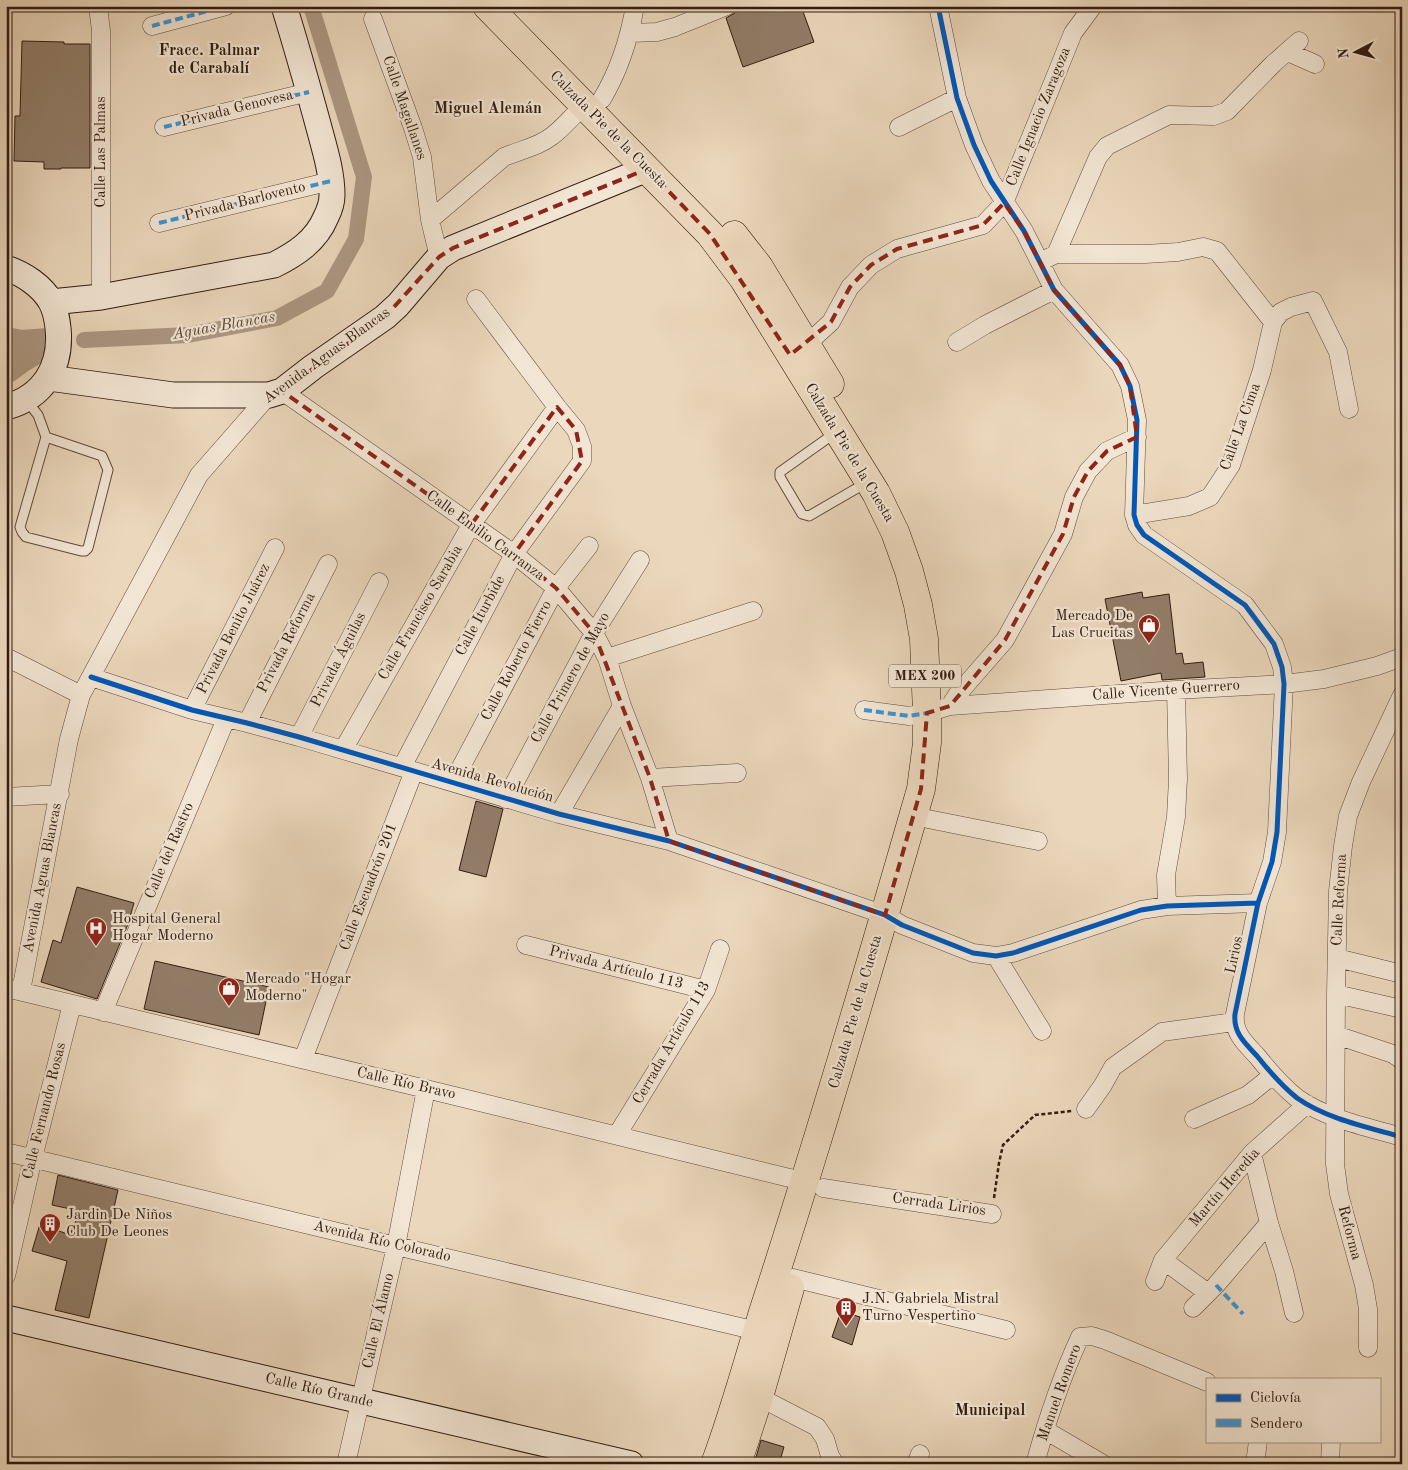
<svg xmlns="http://www.w3.org/2000/svg" width="1408" height="1470" font-family="'Old Standard TT',serif">
<style>
.lines{fill:none;stroke-linecap:round;stroke-linejoin:round}
.canal{stroke:#ac9782;stroke-width:16}
.river{stroke:#ac9782;stroke-width:28}
.building{fill:#927d69;stroke:#311b10}
.lane-casing{stroke:#604a3b;stroke-width:11}
.street-casing{stroke:#604a3b;stroke-width:19}
.secondary-casing{stroke:#311b10;stroke-width:27}
.primary-casing{stroke:#311b10;stroke-width:29}
.path{stroke:#311b10;stroke-width:2.5;stroke-dasharray:4 2.5;stroke-linecap:butt}
.lane{stroke:#f2e5d3;stroke-width:9}
.street{stroke:#f2e5d3;stroke-width:18}
.secondary{stroke:#f2e5d3;stroke-width:25}
.primary{stroke:#ebd7bc;stroke-width:28}
.quiet{stroke:#3d94d3;stroke-width:4;stroke-dasharray:8 4;stroke-linecap:butt}
.cycleway-casing{stroke:#f2e5d3;stroke-width:8}
.cycleway{stroke:#0057b8;stroke-width:5}
.marked{fill:none;stroke:#8f2418;stroke-width:4;stroke-dasharray:10 6;stroke-linejoin:round}
.labels{text-anchor:middle;dominant-baseline:central;stroke-width:4.5;stroke-linejoin:round;paint-order:stroke}
.shield{fill:#f2e5d3;stroke:#6b584a;stroke-width:1}
.shield-label{font-size:14px;font-weight:bold;fill:#311b10}
.street-label{font-size:15px;fill:#311b10;stroke:#f2e5d3}
.poi-label{font-size:15px;fill:#311b10;stroke:#f2e5d3;text-anchor:start}
.neighbourhood-label{font-size:16px;font-weight:bold;fill:#311b10;stroke:#f2e5d3}
.water-label{font-size:16px;font-style:italic;fill:#5c4638;stroke:#f2e5d3}
</style>
<rect width="100%" height="100%" fill="#ebd7bc"/>
<filter id="stains"><feTurbulence type="fractalNoise" baseFrequency=".004" numOctaves="4"/><feColorMatrix values="0 0 0 0 .2 0 0 0 0 .09 0 0 0 0 .02 0 0 0 .5 -.17"/></filter>
<radialGradient id="worn" r=".72"><stop offset=".6" stop-color="#630" stop-opacity="0"/><stop offset="1" stop-color="#630" stop-opacity=".3"/></radialGradient>
<g class="lines">
<path class="canal" d="M84 340 188 335 277 318 327 291 356 239 364 177 311 6"/>
<path class="river" d="M6 341 21 344 49 342
M6 370 21 359 50 342"/>
</g>
<path class="building" d="M737 6H801L814 42 743 67 726 18 735 13Z
M22 41 64 42V44H90V168H61V169H44V162L14 161 15 116H20Z
M1142 592 1143 598 1169 594 1176 654 1182 653 1184 664 1203 662 1205 677 1162 680 1161 673 1121 681 1105 599Z
M476 801 503 809 486 877 459 870Z
M77 887 134 903 128 924 97 999 41 982 53 940 61 943Z
M155 961 269 987 259 1035 144 1009Z
M58 1175 118 1190 89 1318 55 1310 67 1261 32 1251 40 1224 70 1235 80 1211 52 1205Z
M841 1311 860 1317 852 1345 832 1337Z
M761 1440 784 1447 779 1464H754Z"/>
<g class="lines">
<g class="lane-casing">
<path id="lane" d="M26 400 38 415 46 437 20 527 22 532 26 537 81 551H85L88 548 108 470 102 456 46 437
M835 433 780 472V477L802 514 809 516 866 483"/>
</g>
<g class="street-casing">
<path id="street" d="M98 6 101 31V297
M938 6 957 98 974 145 991 181 1024 231 1054 290 1120 365 1130 386 1137 420 1134 515 1137 525 1144 535 1245 605 1274 644 1282 667 1284 684 1277 832 1272 862 1258 903 1235 1014C1233 1033 1245 1043 1257 1056 1269 1071 1282 1086 1297 1098 1327 1119 1367 1127 1402 1137
M373 19 413 128 422 157 430 220 439 257
M152 26 226 6
M631 33 657 32 675 27 727 6
M1288 52 1315 64
M602 99C620 69 629 40 635 6
M164 127 309 92
M899 127 957 98
M430 220 504 157C520 150 538 147 552 136 563 128 573 115 584 106
M159 223 331 181
M1056 254 1098 157 1107 146 1169 115 1214 116 1227 111 1273 64 1299 41
M1046 259 1056 254H1145L1178 252 1203 247 1217 251 1273 322
M957 342 985 325 1054 290
M799 349 806 345 831 322 850 287 871 265 897 249 983 225 1004 203 1073 33 1093 6
M282 391 514 554 556 588 594 633 607 658 622 706 650 778 669 841
M1134 515 1189 506 1210 497 1231 465 1262 370 1273 322 1281 312 1291 307 1313 301 1338 352 1349 409
M6 657 81 695
M607 658 753 611
M91 677 192 710 247 723 299 737 559 814 669 841 885 915 902 925 973 953 996 956 1013 953 1141 910 1167 906 1258 903
M950 706 957 695 1005 640 1063 534 1074 497 1088 471 1107 451 1137 437
M192 710 275 548
M864 710 909 716 927 713 950 706 1176 690 1284 684 1324 679 1377 666 1402 657
M247 723 328 564
M299 737 379 582
M343 750 471 525 557 407
M402 767 514 554 582 461V446L576 430 557 407 476 299
M650 778 737 773
M453 782 556 588 589 546
M6 797 60 794
M506 799 594 633 640 560
M559 814 622 706
M928 819 1038 841
M1167 906 1166 875 1176 817 1178 779 1176 690
M526 945 706 990
M996 956 1042 1031
M1337 958 1402 974
M6 988 426 1089 806 1182
M21 991 69 739 81 695 199 475 269 395
M1336 994 1402 1009
M103 1012 226 719
M1336 1035 1393 1054 1402 1060
M303 1059 414 771
M1086 1109 1103 1085 1113 1067 1162 1032 1234 1022
M1194 1119 1248 1095 1273 1075
M617 1135 706 990 720 949
M6 1152 396 1246 757 1331
M1252 1153 1269 1223 1284 1271 1294 1313
M823 1188 992 1214
M1163 1260 1208 1293
M6 1276 33 1158 72 1004
M793 1278 1006 1330
M1155 1281 1163 1260 1252 1153 1307 1104
M1193 1308 1216 1285 1269 1223
M1368 1348V1309L1364 1285 1339 1194 1335 1164 1336 994 1338 891 1343 846 1348 816 1361 782 1402 695
M759 1397 817 1427 825 1439 830 1456 835 1464
M1045 1430 1103 1464
M346 1464 396 1246 426 1089
M916 1464 920 1454
M1035 1464C1047 1420 1061 1378 1080 1337L1092 1336 1105 1340 1207 1382
M1255 1464 1258 1441
M1330 1464 1331 1441"/>
</g>
<g class="secondary-casing">
<path id="secondary" d="M6 268C24 274 42 286 51 302 56 311 57 319 58 328 62 366 44 397 6 407
M51 302 101 297 274 265C296 254 316 241 326 217 329 211 332 202 332 195 332 171 324 147 318 124 307 84 296 45 284 6
M49 378 173 395H269L282 391 313 367 385 317 398 305 439 257 453 248 647 169
M6 1318 631 1464"/>
</g>
<g class="primary-casing">
<path id="primary" d="M487 6 710 234 743 278 876 493 895 532 909 571 918 605 924 639 927 713V743L921 789C871 963 820 1137 764 1309 748 1361 734 1413 715 1464
M734 235 759 267 830 384
M737 1464 759 1397 790 1288"/>
</g>
<path class="path" d="M994 1198 999 1163 1003 1145 1035 1115 1072 1111"/>
<use href="#lane" class="lane"/>
<use href="#street" class="street"/>
<use href="#secondary" class="secondary"/>
<use href="#primary" class="primary"/>
<path class="quiet" d="M152 26 226 6
M164 127 309 92
M159 223 331 181
M864 710 909 716 927 713
M1216 1285 1243 1314"/>
<g class="cycleway-casing">
<path id="cycleway" d="M938 6 957 98 974 145 991 181 1024 231 1054 290 1120 365 1130 386 1137 420 1134 515 1137 525 1144 535 1245 605 1274 644 1282 667 1284 684 1277 832 1272 862 1258 903 1235 1014C1233 1033 1245 1043 1257 1056 1269 1071 1282 1086 1297 1098 1327 1119 1367 1127 1402 1137
M91 677 192 710 247 723 299 737 559 814 669 841 885 915 902 925 973 953 996 956 1013 953 1141 910 1167 906 1258 903"/>
</g>
<use href="#cycleway" class="cycleway"/>
</g>
<path class="marked" d="M647 169 710 234 790 355 831 322 850 287 871 265 897 249 983 225 1004 203 1024 231 1054 290 1120 365 1130 386 1137 437 1107 451 1088 471 1074 497 1063 534 1005 640 950 706 927 713 921 789 885 915 669 841 650 778 594 633 556 588 514 554 582 461 576 430 557 407 471 525 282 391 385 317 439 257 453 248Z"/>
<defs>
<g id="shop-pin" transform="scale(1.125)"><path d="M0 17L-7.5 6A9.5 9.5 0 1 1 7.5 6Z" fill="#8f2418" stroke="#f2e5d3"/><path d="M-5-2.5h2.3a2.7 3.5 0 0 1 5.4 0H5L5.5 6h-11ZM-1.5-2.5h3a1.5 2.3 0 0 0-3 0Z" fill="#fff"/></g>
<g id="hospital-pin" transform="scale(1.125)"><path d="M0 17L-7.5 6A9.5 9.5 0 1 1 7.5 6Z" fill="#8f2418" stroke="#f2e5d3"/><path d="M-5-5h3v3.5h4V-5h3V5h-3V1.5h-4V5h-3Z" fill="#fff"/></g>
<g id="building-pin" transform="scale(1.125)"><path d="M0 17L-7.5 6A9.5 9.5 0 1 1 7.5 6Z" fill="#8f2418" stroke="#f2e5d3"/><path d="M-4-6H4V6H1V3H-1V6H-4ZM-2.5-4.3h1.7v1.8h-1.7ZM.8-4.3h1.7v1.8H.8ZM-2.5-1h1.7V.8h-1.7ZM.8-1h1.7V.8H.8Z" fill="#fff"/></g>
</defs>
<g fill-rule="evenodd">
<use href="#shop-pin" x="1149" y="625"/>
<use href="#hospital-pin" x="96" y="928"/>
<use href="#shop-pin" x="229" y="988"/>
<use href="#building-pin" x="50" y="1224"/>
<use href="#building-pin" x="846" y="1308"/>
</g>
<g class="labels">
<rect class="shield" x="889" y="664.5" width="72" height="23" rx="4"/>
<g class="shield-label">
<text x="925" y="676">MEX 200</text>
</g>
<g class="street-label">
<text transform="translate(404 108) rotate(71)">Calle Magallanes</text>
<text transform="translate(237 109) rotate(-14)">Privada Genovesa</text>
<text transform="translate(1039 117) rotate(-68)">Calle Ignacio Zaragoza</text>
<text transform="translate(608 130) rotate(45)">Calzada Pie de la Cuesta</text>
<text transform="translate(101 152) rotate(-90)">Calle Las Palmas</text>
<text transform="translate(245 202) rotate(-14)">Privada Barlovento</text>
<text transform="translate(327 356) rotate(-36)">Avenida Aguas Blancas</text>
<text transform="translate(1241 427) rotate(-70)">Calle La Cima</text>
<text transform="translate(849 453) rotate(59)">Calzada Pie de la Cuesta</text>
<text transform="translate(485 536) rotate(36)">Calle Emilio Carranza</text>
<text transform="translate(421 613) rotate(-60)">Calle Francisco Sarabia</text>
<text transform="translate(481 616) rotate(-62)">Calle Iturbide</text>
<text transform="translate(234 629) rotate(-63)">Privada Benito Juárez</text>
<text transform="translate(287 643) rotate(-63)">Privada Reforma</text>
<text transform="translate(339 660) rotate(-63)">Privada Águilas</text>
<text transform="translate(517 661) rotate(-62)">Calle Roberto Fierro</text>
<text transform="translate(571 678) rotate(-61)">Calle Primero de Mayo</text>
<text transform="translate(1166 691) rotate(-4)">Calle Vicente Guerrero</text>
<text transform="translate(492 781) rotate(16)">Avenida Revolución</text>
<text transform="translate(170 851) rotate(-67)">Calle del Rastro</text>
<text transform="translate(43 878) rotate(-79)">Avenida Aguas Blancas</text>
<text transform="translate(369 887) rotate(-69)">Calle Escuadrón 201</text>
<text transform="translate(1340 900) rotate(-87)">Calle Reforma</text>
<text transform="translate(1235 955) rotate(-78)">Lirios</text>
<text transform="translate(616 968) rotate(14)">Privada Artículo 113</text>
<text transform="translate(856 1012) rotate(-74)">Calzada Pie de la Cuesta</text>
<text transform="translate(672 1043) rotate(-60)">Cerrada Artículo 113</text>
<text transform="translate(406 1084) rotate(13)">Calle Río Bravo</text>
<text transform="translate(45 1111) rotate(-76)">Calle Fernando Rosas</text>
<text transform="translate(1225 1188) rotate(-49)">Martín Heredia</text>
<text transform="translate(939 1205) rotate(8)">Cerrada Lirios</text>
<text transform="translate(1349 1233) rotate(75)">Reforma</text>
<text transform="translate(382 1242) rotate(13)">Avenida Río Colorado</text>
<text transform="translate(379 1321) rotate(-77)">Calle El Álamo</text>
<text transform="translate(319 1391) rotate(13)">Calle Río Grande</text>
<text transform="translate(1060 1393) rotate(-70)">Manuel Romero</text>
</g>
<g class="poi-label">
<text x="1133" y="616" text-anchor="end">Mercado De<tspan x="1133" dy="17">Las Crucitas</tspan></text>
<text x="112" y="919">Hospital General<tspan x="112" dy="17">Hogar Moderno</tspan></text>
<text x="245" y="979">Mercado "Hogar<tspan x="245" dy="17">Moderno"</tspan></text>
<text x="66" y="1215">Jardin De Niños<tspan x="66" dy="17">Club De Leones</tspan></text>
<text x="862" y="1299">J.N. Gabriela Mistral<tspan x="862" dy="17">Turno Vespertino</tspan></text>
</g>
<g class="neighbourhood-label">
<text x="209" y="51">Fracc. Palmar<tspan x="209" dy="18">de Carabalí</tspan></text>
<text x="488" y="109">Miguel Alemán</text>
<text x="990" y="1411">Municipal</text>
</g>
<g class="water-label">
<text transform="translate(224 326) rotate(-10)">Aguas Blancas</text>
</g>
</g>
<rect width="1408" height="1470" fill="none" stroke="#ebd7bc" stroke-width="25"/>
<rect x="8" y="8" width="1393" height="1455" fill="none" stroke="#311b10" stroke-width="2.5"/>
<rect x="12" y="12" width="1383" height="1445" fill="none" stroke="#311b10"/>
<rect x="1206" y="1378" width="175" height="65" fill="#f2e5d3" stroke="#a59485"/>
<rect x="1216" y="1394" width="25" height="8" fill="#0057b8" stroke="#a59485"/>
<text x="1250" y="1402" font-size="15" fill="#311b10">Ciclovía</text>
<rect x="1216" y="1419" width="25" height="8" fill="#3d94d3" stroke="#a59485"/>
<text x="1250" y="1428" font-size="15" fill="#311b10">Sendero</text>
<g transform="translate(1356 52) rotate(264)" stroke="#f2e5d3" stroke-width="4" paint-order="stroke">
<path d="M0-4L9 19L0 12L-9 19Z" fill="#311b10"/>
<text y="-8" font-size="14" font-weight="bold" text-anchor="middle" fill="#311b10">N</text>
</g>
<rect width="100%" height="100%" filter="url(#stains)"/>
<rect width="100%" height="100%" fill="url(#worn)"/>
</svg>
